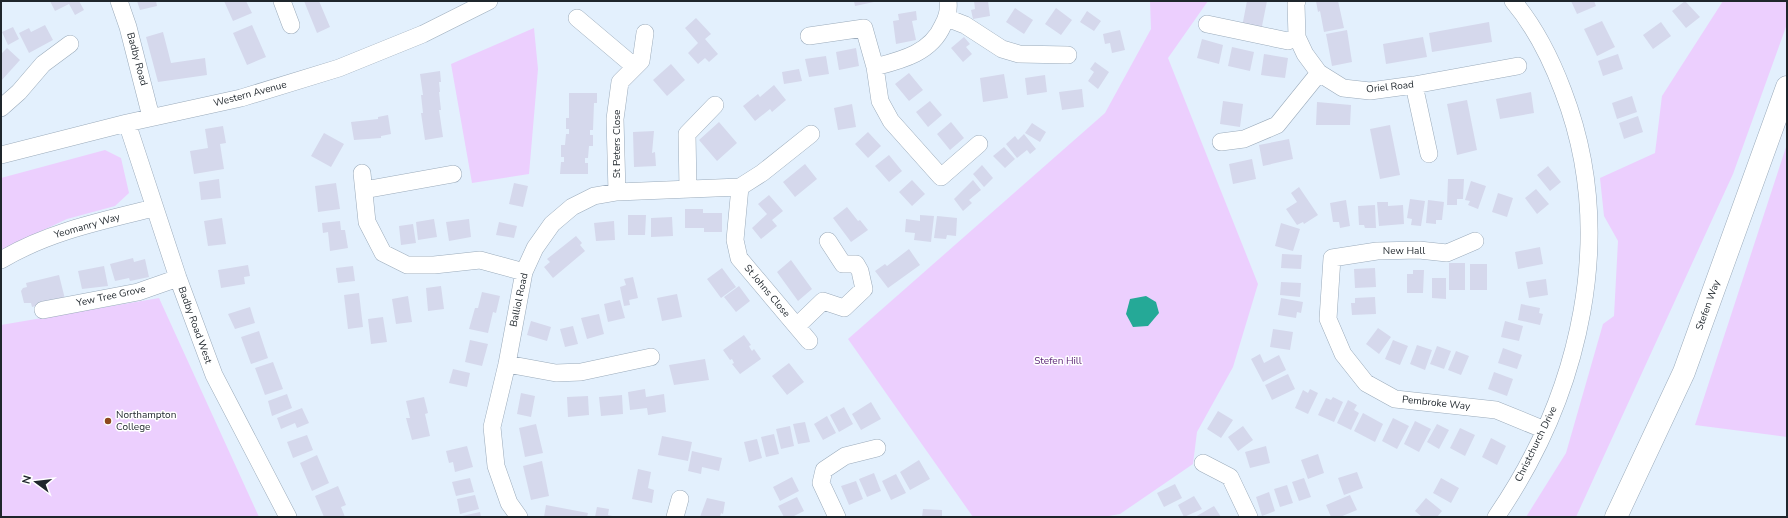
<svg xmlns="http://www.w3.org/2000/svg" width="1788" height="518" font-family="'Nunito Sans',sans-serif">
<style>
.green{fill:#eccffe}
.water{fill:#25a997}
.building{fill:#d5d8ec}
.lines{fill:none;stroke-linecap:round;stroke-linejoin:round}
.minor-casing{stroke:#9babbb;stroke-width:18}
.highway-casing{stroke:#9babbb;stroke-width:23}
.minor{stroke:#fff;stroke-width:17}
.highway{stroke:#fff;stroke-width:22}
.poi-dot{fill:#8d491d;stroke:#fff;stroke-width:1.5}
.labels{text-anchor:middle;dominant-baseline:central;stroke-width:3;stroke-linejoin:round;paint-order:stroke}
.street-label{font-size:10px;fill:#1f262c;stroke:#fff}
.park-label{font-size:10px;fill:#571f72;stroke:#fff}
.poi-label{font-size:10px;fill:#1f262c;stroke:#fff;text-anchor:start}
</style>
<rect width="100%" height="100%" fill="#e3f0fd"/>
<path class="green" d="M1150 1H1208L1168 58 1258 284 1233 367 1197 432 1193 464 1120 514 1103 517H973L848 339 1105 113 1151 29Z
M1723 1H1787V24L1733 174 1576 517H1526L1566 453 1603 324 1614 316 1618 241 1604 216 1600 178 1655 153 1662 96Z
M534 28 538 69 529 174 472 183 451 64Z
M1787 144V437L1695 425Z
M105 150 121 158 129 193 115 206 67 219 1 250V178Z
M159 298 259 517H1V325Z"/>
<path class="water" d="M1146 296 1156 302 1159 313 1148 326 1133 327 1126 314 1130 299Z"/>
<path class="building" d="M50 1H79L84 10 75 15 69 4 55 11Z
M137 1H156L157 6 140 10Z
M224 1H246L252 13 233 21Z
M304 1H319L330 27 317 33Z
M854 1H874V2L855 6Z
M974 1H988L990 16 973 19 971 10 975 9Z
M1247 1H1267L1261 31 1242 27Z
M1316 1H1338L1344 28 1324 32 1320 11 1318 12Z
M1571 1H1594L1596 6 1577 14Z
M1685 1 1700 17 1686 28 1672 11Z
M1015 8 1033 20 1024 34 1006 22Z
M1056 8 1072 20 1061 35 1045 24Z
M916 11 917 20 912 21 916 40 896 44 893 21 899 20 898 14Z
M1087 11 1101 21 1094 31 1080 22Z
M696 18 711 34 705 39 718 54 709 62 705 58 698 64 688 53 698 43 685 28Z
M1602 21 1615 47 1597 56 1584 29Z
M1489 22 1492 42 1432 52 1429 33Z
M1661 22 1671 36 1653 49 1643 35Z
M45 25 53 40 29 53 19 33 29 28 31 32Z
M252 25 266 57 247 65 233 33Z
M13 27 19 39 8 45 2 32Z
M1120 30 1125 50 1112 53 1110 43 1105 44 1103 34Z
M1347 30 1352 62 1332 66 1326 34Z
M163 32 171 63 205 58 207 75 158 82 146 37Z
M964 37 970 44 966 47 972 54 963 62 951 48Z
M1423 37 1427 57 1386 64 1383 44Z
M1202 39 1223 45 1219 64 1197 58Z
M1232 47 1254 52 1250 71 1228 66Z
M7 48 20 60 1 81V54Z
M856 48 859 66 839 70 836 52Z
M1264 54 1288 58 1285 78 1261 75Z
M1618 54 1623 69 1603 76 1598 61Z
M826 56 829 74 809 77 805 59Z
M1095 62 1109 72 1098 89 1088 81 1094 72 1090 69Z
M671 64 685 80 667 96 653 80Z
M799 69 802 81 784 84 782 72Z
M440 71 441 82H439L440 92H439L441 110H439L443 137 425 140 421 113H423L421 95H423L420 74Z
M909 73 923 90 909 101 895 84Z
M1004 74 1008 98 983 102 980 78Z
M1045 75 1047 92 1027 95 1025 78Z
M774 85 786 100 772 112 770 109 755 121 743 106 758 94 760 97Z
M1082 89 1084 107 1062 110 1059 92Z
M1531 92 1534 113 1500 119 1496 99Z
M569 93H597V103H594L593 130H590V135H593V146H589L588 158H585V163H588V174H560L561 162H564V157H561V145H565L566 134H569V129H566V118H569Z
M1632 96 1637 112 1617 119 1612 103Z
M1467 100 1477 150 1457 155 1447 104Z
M930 101 942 115 928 127 916 112Z
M1223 101 1243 104 1240 127 1220 124Z
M1317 102 1351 105 1350 125H1316Z
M852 104 856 127 838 130 834 108Z
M388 115 391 134 381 136V138L354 140 351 122 378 119V117Z
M1638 116 1643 132 1624 139 1619 123Z
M719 122 737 143 717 161 699 140Z
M951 122 964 138 950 150 937 134Z
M1032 123 1046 132 1040 142 1025 133Z
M1390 125 1400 175 1380 179 1370 129Z
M223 126 226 143 220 144 224 169 194 174 190 151 208 148 205 129Z
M654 131 652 153 655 152 656 166 634 167 633 132Z
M868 132 881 146 868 158 855 144Z
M324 133 344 144 331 167 311 156Z
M1024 134 1036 149 1030 154 1027 150 1017 158 1006 144 1015 136 1018 140Z
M1289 139 1293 159 1263 166 1259 145Z
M1004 147 1015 159 1005 168 993 156Z
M889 155 902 171 889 182 875 166Z
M1252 159 1256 179 1233 184 1229 164Z
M805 164 817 179 795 197 783 182Z
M982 165 993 178 984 187 973 174Z
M1548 166 1561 182 1550 191 1537 175Z
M219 179 221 198 201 200 199 182Z
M1448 179H1464L1463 199H1457V205H1447Z
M912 180 925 194 912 206 899 192Z
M973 180 981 190 969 200 972 203 963 211 954 199Z
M1471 181 1486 186 1478 209 1468 205 1470 201 1465 200Z
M336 183 340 209 318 212 315 186Z
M514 183 528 186 523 207 509 204Z
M1299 187 1318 215 1304 224 1303 222 1297 225 1286 209 1297 202 1291 193Z
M1536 189 1549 204 1537 214 1525 198Z
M1498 193 1513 198 1507 217 1492 212Z
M769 195 783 211 772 220 777 226 761 239 752 228 767 214 758 204Z
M1410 199 1425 201 1421 226 1411 225 1412 219 1407 218Z
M1346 200 1350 226 1340 228 1339 222H1333L1330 203Z
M1428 200 1444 202 1442 220H1436V224L1426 223Z
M1377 202H1388V206L1403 205 1404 224 1379 226Z
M1375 205 1376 228H1365L1364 225H1359L1358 206Z
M847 207 858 221 860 220 868 230 851 242 833 218Z
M685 209H703V213H722V232H704V228H685Z
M628 215H646L645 235H628Z
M920 215 934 216 931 242 914 240 915 233 905 232 906 219 920 221Z
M937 216 957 218 956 236 947 235 946 239 934 238Z
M672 217 673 236 651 237V218Z
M222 218 226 244 208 246 204 221Z
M434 219 437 237 418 240 416 222Z
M469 219 471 237 449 241 446 222Z
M340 221 341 230H345L348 248 330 251 328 232 323 233 322 223Z
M614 221 615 240 596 241 594 223Z
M499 222 517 226 514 238 496 235Z
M1281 223 1300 229 1293 251 1275 246Z
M413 224 416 243 401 245 399 226Z
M576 236 582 243 580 245 585 251 553 278 544 267 550 262 547 259Z
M1540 247 1543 264 1518 269 1515 252Z
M909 249 920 265 888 288 875 271 885 264 887 266Z
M1282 254 1302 255 1301 269 1281 268Z
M133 258 134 262 145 259 149 277 130 281 129 278 115 281 110 264Z
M791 260 812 289 798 301 777 272Z
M1449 263H1465V290H1449Z
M1470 264H1487V290H1470Z
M248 265 250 276 244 277 245 284 221 288 218 270Z
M104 266 108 286 82 289 78 271Z
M353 266 355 281 338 283 336 268Z
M722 268 736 287 721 298 707 279Z
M1375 268 1376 287 1355 288 1354 269Z
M1413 270H1424L1423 293H1407V274H1413Z
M59 275 65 299 32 307 31 303H24L21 291 23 288 27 287 26 283Z
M633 277 638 298 629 300 630 305 624 306 620 287 626 285 624 279Z
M1432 278H1446V299L1432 298Z
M1546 279 1548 295 1529 298 1526 282Z
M1281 282 1301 283 1300 297 1280 295Z
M441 286 444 309 428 311 426 288Z
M739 286 750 301 736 312 724 297Z
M482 292 500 296 496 313 493 312 488 333 469 329 475 308H478Z
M359 293 363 327 348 329 344 295Z
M677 294 682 317 662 321 657 298Z
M408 296 412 322 396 324 392 299Z
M1375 297 1376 314 1352 315 1351 303H1355V298Z
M1281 298 1303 302 1301 313 1297 312 1296 318 1278 315Z
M620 300 625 318 608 322 604 304Z
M1521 304 1540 308 1539 313 1543 314 1540 325 1518 320Z
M250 307 255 323 235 329 228 314Z
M599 314 604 334 587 339 581 318Z
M383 317 387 342 371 344 368 319Z
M531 321 551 327 547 341 527 335Z
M1505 321 1523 326 1519 341 1501 337Z
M573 326 578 344 565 347 560 329Z
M1378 328 1391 337 1379 354 1366 344Z
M1273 329 1293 332 1290 350 1270 347Z
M259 331 268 358 251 364 241 337Z
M744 335 751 345 749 346 750 348 752 351 754 349 761 359 740 374 732 364 734 363 732 359 730 360 723 350Z
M470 340 488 344 482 366 465 362Z
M1393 340 1408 346 1400 365 1385 359Z
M1417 345 1432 350 1425 370 1410 364Z
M1437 346 1451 351 1444 369 1430 364Z
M1503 348 1522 355 1517 369 1498 363Z
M1456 351 1469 356 1461 375 1448 370Z
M1260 354 1264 363 1279 355 1286 370 1263 382 1251 359Z
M705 359 709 380 674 385 669 365Z
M273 362 283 389 265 395 255 368Z
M789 363 804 382 787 395 772 376Z
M453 369 470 373 467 387 449 383Z
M1494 372 1513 379 1507 396 1488 389Z
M1288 374 1295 389 1272 400 1265 385Z
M645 389 646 397 664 394 666 412 648 415 647 408 630 410 628 392Z
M1310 389 1318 393 1308 414 1295 408 1303 390 1308 393Z
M521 393 535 396 531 417 517 414Z
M287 394 292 408 272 416 268 401Z
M622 395 623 414 601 416 599 397Z
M588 396 589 415 568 417 567 397Z
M424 397 428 413 425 414 430 436 412 440 406 418H410L406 401Z
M1333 397 1343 402 1334 422 1318 415 1326 398 1331 400Z
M1348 400 1357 405 1354 410 1359 413 1351 430 1337 423Z
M871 402 881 419 861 430 852 414Z
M844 407 853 424 839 432 830 415Z
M302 408 309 423 297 428 295 423 281 429 277 418Z
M1218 411 1233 420 1221 438 1207 429Z
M1363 413 1383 424 1375 442 1354 431Z
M827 416 836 433 823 440 814 424Z
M1393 418 1409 426 1397 449 1382 441Z
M1415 421 1431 429 1419 452 1404 444Z
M805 422 810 442 798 444 793 424Z
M536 424 543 453 525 457 519 428Z
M1437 424 1449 430 1439 449 1427 442Z
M790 426 794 446 781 449 776 429Z
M1243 426 1253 440 1238 451 1228 437Z
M1460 428 1475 435 1465 456 1450 448Z
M774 434 779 454 766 457 761 437Z
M307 435 313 450 293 458 287 442Z
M662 436 692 442 688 461 658 455Z
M1491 438 1506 446 1497 465 1482 457Z
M757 439 762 458 749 462 744 442Z
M467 446 473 467 455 472 453 462 449 463 446 451Z
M1266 446 1270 463 1250 468 1245 452Z
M692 451 722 458 719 471 702 467 701 474 688 471Z
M1318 454 1324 473 1308 479 1301 460Z
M317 455 329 483 312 491 300 463Z
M919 460 930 479 910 490 900 472Z
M542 461 549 496 531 500 523 466Z
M638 469 651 472 648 488 654 490 652 503 632 499Z
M1357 472 1363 488 1344 495 1338 478Z
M874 473 881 491 867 497 859 479Z
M896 474 906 493 891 500 882 481Z
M792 477 799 491 780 501 773 487Z
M470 478 474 492 456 496 452 482Z
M1304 478 1311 497 1299 501 1292 482Z
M1441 478 1459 488 1451 503 1433 493Z
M856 481 863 499 849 505 841 486Z
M1175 484 1182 498 1164 507 1157 493Z
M1287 485 1293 503 1280 507 1274 489Z
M338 486 346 505 341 507 345 517H324L315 496Z
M1269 492 1275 511 1262 516 1256 497Z
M475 495 479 509 460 514 457 499Z
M1350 495 1357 510 1340 517H1331L1326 505Z
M1194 496 1202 509 1184 517 1178 505Z
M797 497 804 511 792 517H784L778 506Z
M707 498 725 502 723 514 721 513 720 517H700Z
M1426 498 1442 511 1437 517H1422L1415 511Z
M546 505 588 513 587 517H544Z
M1214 506 1221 517H1195Z
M597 507 609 509 608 515 617 517H595Z
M923 509 942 510V517H922Z
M480 512 481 517H462V516Z"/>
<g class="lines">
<g class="minor-casing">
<path id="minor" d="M119 1 128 27 151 117
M282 1 291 25
M1297 1 1296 4 1297 37 1305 54 1319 73 1343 88 1370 91 1414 85 1518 66
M577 18 635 67
M947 18 965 25 1002 49 1019 54 1068 55
M1207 24 1288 41 1297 37
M809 36 864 28 875 67 880 101 891 121 941 177 979 144
M875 67C902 60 931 53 943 25 947 18 949 9 948 1
M1414 85 1429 154
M1 108 19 92 43 64 70 44
M127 123 178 278 214 375 288 517
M1221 142 1244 139 1277 125 1319 73
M1 155 127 123 241 98 339 68 423 34 489 1
M362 173 367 222 383 253 407 265H434L480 260 524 272
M740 187 735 240 739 258 809 341
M688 189 687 134 715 105
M364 190 453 174
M617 192 615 119 620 82 641 61 645 33
M1475 241 1447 253 1419 250 1377 251 1332 258 1328 319 1343 354 1366 383 1395 399 1496 410 1545 430
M1 260C48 232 101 221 154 208
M43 310 138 292 178 278
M797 326 823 301 844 308 864 289 860 271 856 264H843L828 241
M507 364 556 373 581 372 651 357
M1203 463 1230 477 1249 517
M519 517 509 503 496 466 492 427 507 364 524 272 535 248 552 224 572 207 594 196 617 192 740 187 762 173 811 134
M675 517 680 499
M837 517 821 483 824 470 845 456 877 448
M1496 517C1581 393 1618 234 1563 91 1551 59 1535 27 1513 1"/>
</g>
<g class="highway-casing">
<path id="highway" d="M1616 517 1684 372 1787 87"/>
</g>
<use href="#minor" class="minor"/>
<use href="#highway" class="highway"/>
</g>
<circle class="poi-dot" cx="108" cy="421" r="4"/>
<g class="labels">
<g class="street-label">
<text transform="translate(137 59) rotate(75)">Badby Road</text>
<text transform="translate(1390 87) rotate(-6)">Oriel Road</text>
<text transform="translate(250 94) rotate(-15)">Western Avenue</text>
<text transform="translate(617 144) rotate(-90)">St Peters Close</text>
<text transform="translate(87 226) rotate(-16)">Yeomanry Way</text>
<text x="1404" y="251">New Hall</text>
<text transform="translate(767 291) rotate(50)">St Johns Close</text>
<text transform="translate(111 296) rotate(-12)">Yew Tree Grove</text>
<text transform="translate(519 300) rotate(-78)">Balliol Road</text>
<text transform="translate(1708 305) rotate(-70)">Stefen Way</text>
<text transform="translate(195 325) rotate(70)">Badby Road West</text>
<text transform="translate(1436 403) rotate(6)">Pembroke Way</text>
<text transform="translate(1536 444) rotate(-64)">Christchurch Drive</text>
</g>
<g class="park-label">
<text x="1058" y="361">Stefen Hill</text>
</g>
<g class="poi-label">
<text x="116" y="415">Northampton<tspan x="116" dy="12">College</tspan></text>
</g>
</g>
<rect width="1788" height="518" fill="none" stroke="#1f262c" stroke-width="4"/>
<g transform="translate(36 482) rotate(285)" stroke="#ffffff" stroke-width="3" paint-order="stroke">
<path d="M0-3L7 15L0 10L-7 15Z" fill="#1f262c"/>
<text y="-6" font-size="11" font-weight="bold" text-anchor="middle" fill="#1f262c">N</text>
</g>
</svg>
